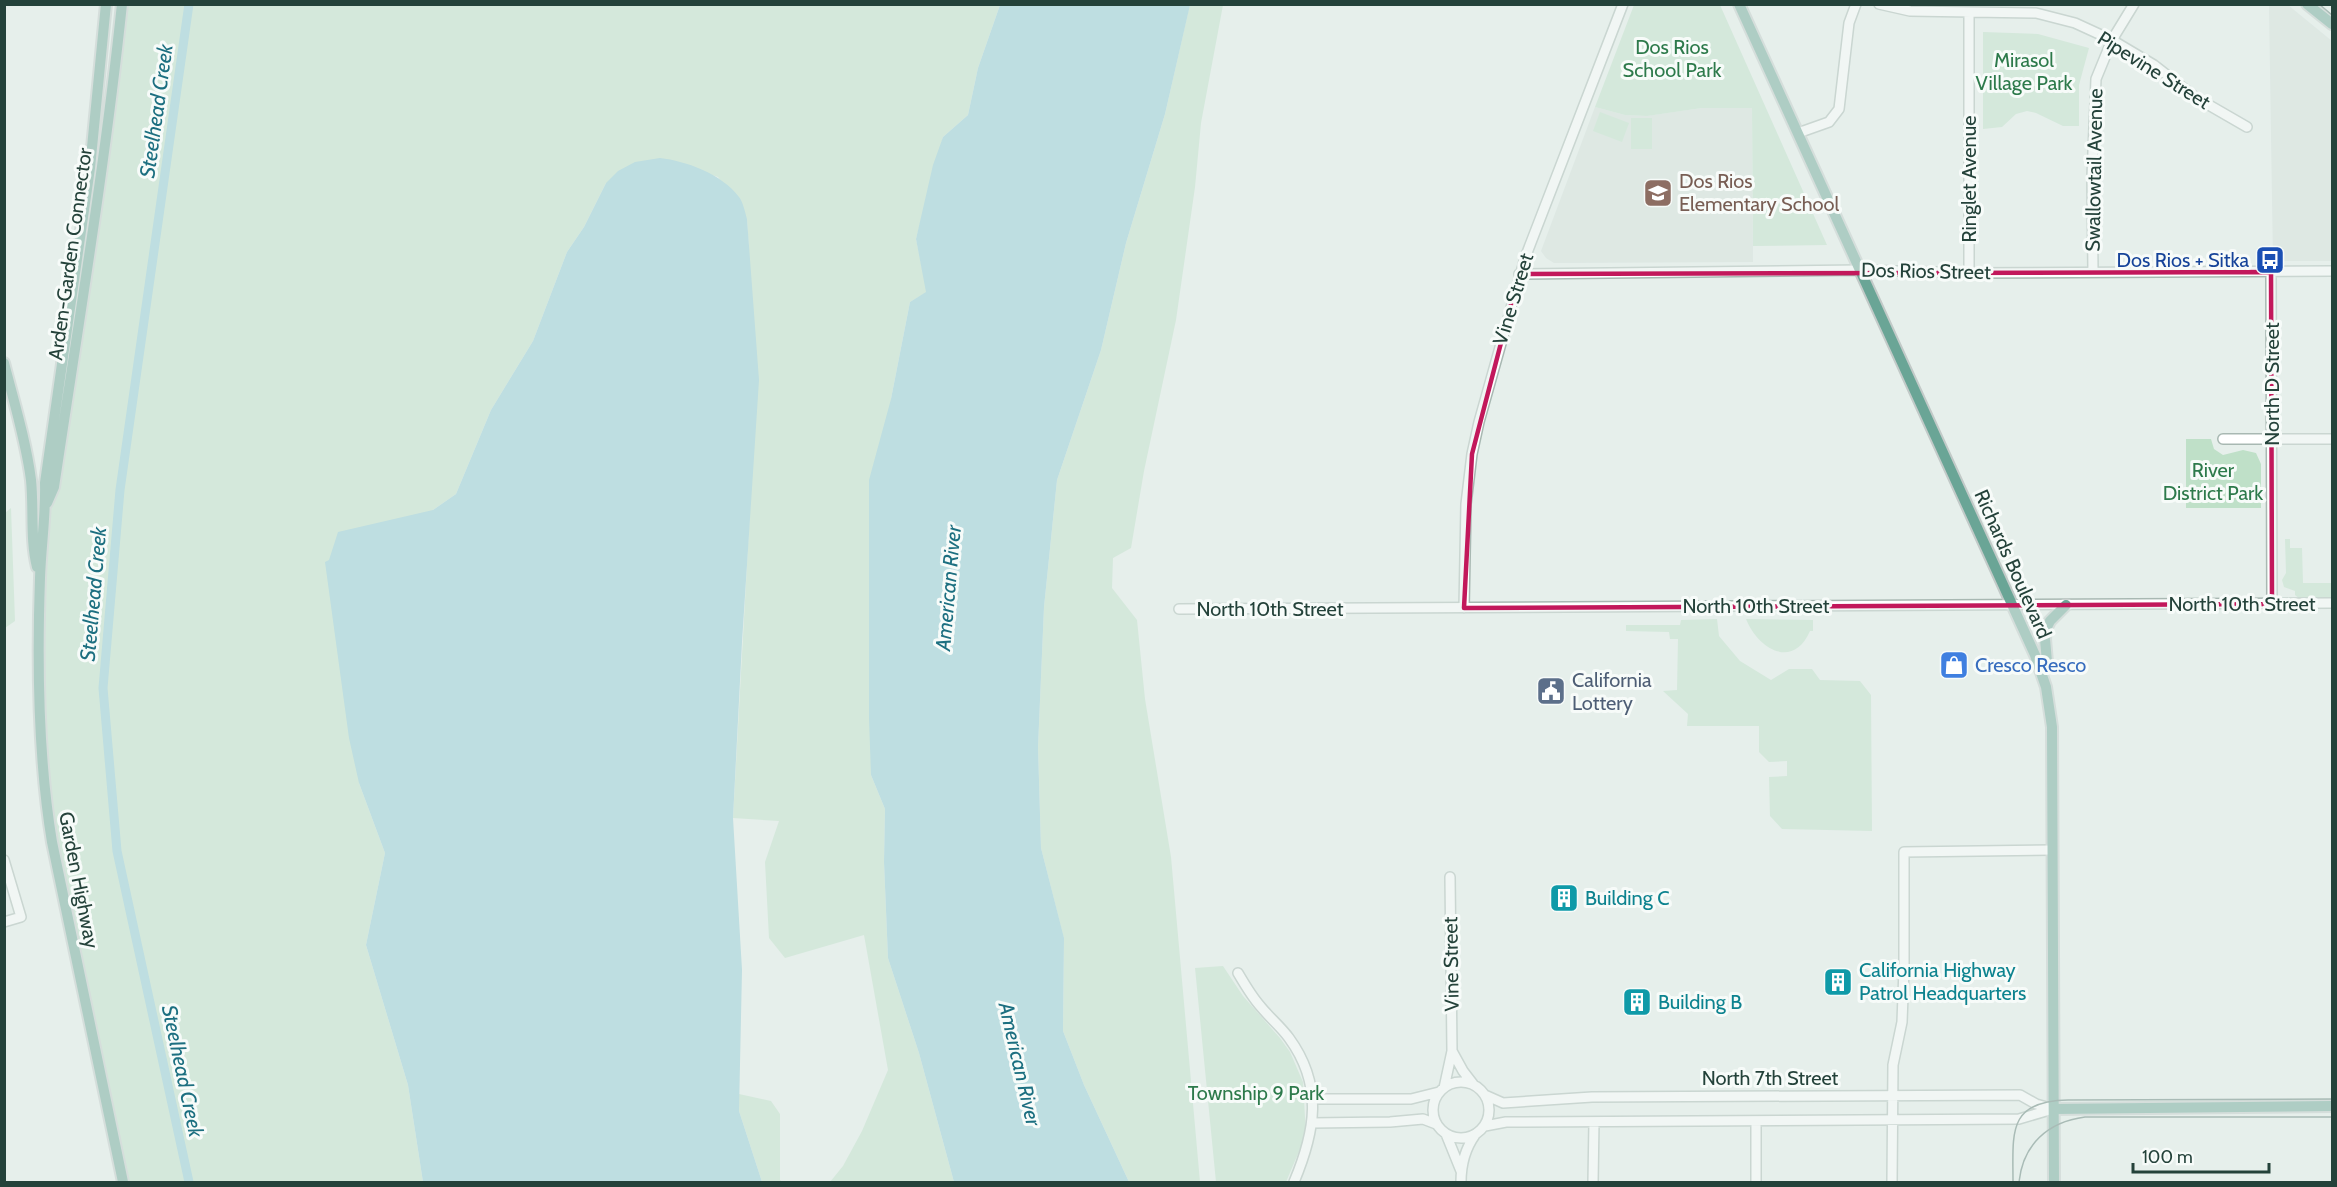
<svg xmlns="http://www.w3.org/2000/svg" width="2337" height="1187" font-family="Cabin,sans-serif">
<style>
.built{fill:#d4dfda}
.green{fill:#bfe0c8}
.water{fill:#8ec9d4}
.lines{fill:none;stroke-linecap:round;stroke-linejoin:round}
.canal{stroke:#8ec9d4;stroke-width:9}
.minor-casing{stroke:#a8b8b2;stroke-width:12}
.major-casing{stroke:#c2cac8;stroke-width:14}
.minor{stroke:#fff;stroke-width:9}
.major{stroke:#6aa596;stroke-width:10}
.tram{stroke:#5f7d75;stroke-width:1.5}
.marked{fill:none;stroke:#c2185b;stroke-width:4.5;stroke-linejoin:round}
.labels{text-anchor:middle;dominant-baseline:central;stroke-width:6;stroke-linejoin:round;paint-order:stroke}
.park-label{font-size:20px;fill:#2d7a4b;stroke:#f7fbf9}
.street-label{font-size:20px;fill:#24423a;stroke:#f7fbf9}
.education-label{font-size:20px;fill:#785e54;stroke:#f7fbf9;text-anchor:start}
.transit-label{font-size:20px;fill:#164399;stroke:#f7fbf9;text-anchor:end}
.shop-label{font-size:20px;fill:#366cbe;stroke:#f7fbf9;text-anchor:start}
.service-label{font-size:20px;fill:#4e5e75;stroke:#f7fbf9;text-anchor:start}
.culture-label{font-size:20px;fill:#0d838f;stroke:#f7fbf9;text-anchor:start}
.water-label{font-size:21px;font-style:italic;fill:#1c6f80;stroke:#f7fbf9}
</style>
<rect width="100%" height="100%" fill="#e6efeb"/>
<path class="built" d="M2269 5H2288L2332 41V261H2273Z
M1595 107 1625 115 1646 116 1702 108H1752L1753 262 1554 263 1546 258 1541 251Z"/>
<path class="green" d="M1190 4 1223 5 1201 123 1195 187 1176 320 1144 471 1131 548 1113 558 1112 588 1137 620 1145 699 1171 857 1200 1182H1129L1084 1085 1063 1031 1064 939 1041 848 1038 747 1044 607 1057 480 1101 350 1126 243 1165 114Z
M126 5H1000L978 68 968 115 943 137 916 239 927 292 910 302 891 399 871 775 885 809 884 862 888 958 919 1053 954 1182H830L843 1166 862 1131 888 1070 864 935 785 958 769 938 765 862 779 821 733 818 751 492 749 251 747 219 718 177 706 173 606 183 584 227 567 252 533 341 491 410 456 494 433 510 359 783 385 853 366 945 408 1085 423 1182H124L64 903 41 739 42 533Z
M1634 5H1720L1827 245 1753 246 1752 108H1702L1647 116 1625 115 1595 107Z
M1983 32 2038 34 2089 48 2079 85V126H2063L2036 113 2027 111 2016 114 2002 127 1983 129Z
M1600 112 1629 123 1622 142 1593 131Z
M1631 118H1652V149H1631Z
M2186 439H2211L2214 449 2223 455 2243 450 2256 453 2261 464V508H2186Z
M11 508 15 621 5 628V513Z
M2285 539H2290V548H2302L2303 583H2332V601H2302L2295 595V591L2284 587 2282 580 2286 573Z
M1717 619 1719 636 1740 661 1771 680 1789 669H1812L1820 680 1860 681 1871 695 1872 831 1782 829 1770 816 1769 777 1787 776V761L1769 762 1759 752V726H1687L1688 714 1663 691 1677 690 1678 639H1670L1669 632 1626 631V625H1680L1681 620Z
M1746 619 1813 620V631H1810C1793 670 1758 649 1746 619Z
M1223 966 1243 996 1280 1038 1290 1052 1303 1082 1306 1135 1286 1182H1216L1195 968Z
M739 1094 771 1101 780 1114V1180L782 1182H762L739 1111Z"/>
<path class="water" d="M1000 5H1190L1165 114 1126 243 1101 350 1057 480 1044 607 1038 747 1041 848 1064 938 1063 1031 1084 1085 1129 1182H954L919 1053 888 958 884 862 885 809 871 775 869 718V480L891 399 910 302 926 292 916 239 933 165 943 137 968 115 978 68Z
M660 158C686 161 722 174 739 197 743 202 745 212 747 219L759 380 742 642 733 818 742 970 739 1111 762 1182H423L408 1085 366 945 385 853 359 783 349 738 325 562 329 560 338 532 433 510 456 494 491 410 533 341 567 252 584 227 606 183 618 171 635 162Z"/>
<g class="lines">
<path class="canal" d="M189 1182 117 851 103 688 120 490 189 4"/>
<g class="minor-casing">
<path id="minor" d="M1879 4 1910 11 2036 13 2075 23 2112 40 2154 65 2195 97 2247 127
M1969 13V273
M1798 133 1829 122 1839 109 1849 23 1856 4
M2093 272 2092 176 2096 79 2112 40 2134 4
M2271 272 2272 604
M1519 274 1860 270 1969 273 2332 271
M2223 439H2332
M1464 608 1466 504 1472 454 1479 422 1525 258 1623 4
M1179 609 2332 603
M4 860 21 917 4 922
M1238 973C1245 985 1252 997 1261 1007 1270 1018 1281 1027 1289 1038 1324 1086 1315 1132 1294 1182
M1452 1051 1463 1071 1473 1084
M1433 1110a28 28 0 1 1 56 0a28 28 0 1 1-56 0Z
M1444 1088 1452 1051 1450 877
M1485 1095 1503 1103 1592 1097 2020 1095 2036 1104 2054 1109
M1313 1099H1411L1439 1092
M1312 1123 1390 1122 1423 1119 1436 1124
M1485 1126 1506 1122 2019 1119 2053 1109
M1446 1134 1461 1171
M1461 1182C1461 1166 1465 1149 1475 1135
M1593 1182 1594 1122
M1756 1182V1122
M1892 1182 1893 1065 1902 1022 1904 969V852L2052 850"/>
</g>
<g class="major-casing">
<path id="major" d="M106 4 90 168 45 483C46 515 41 546 40 578 37 664 38 758 52 842L123 1182
M1739 4 2035 655 2046 687 2052 727 2054 1182
M2307 4 2332 24
M4 363C14 402 26 441 31 480 34 509 30 539 37 567
M47 503 54 487C78 326 105 166 122 4
M2042 674 2047 662 2045 639 2046 629 2050 621 2066 605
M2054 1109 2332 1106"/>
</g>
<use href="#minor" class="minor"/>
<use href="#major" class="major"/>
<path class="tram" d="M2319 4 2332 15
M2013 1182C2013 1133 2007 1101 2068 1100L2332 1099
M2019 1182C2023 1145 2047 1122 2085 1117H2332"/>
</g>
<path d="M0 0H2337V1187H0ZM2271 272 2272 604 1464 608 1472 454 1519 274Z" fill="#e6efeb" fill-opacity=".55" fill-rule="evenodd"/>
<path class="marked" d="M2271 272 2272 604 1464 608 1472 454 1519 274Z"/>
<defs>
<g id="school-square" transform="scale(1.5)"><rect x="-9" y="-9" width="18" height="18" rx="4" fill="#8d6e63" stroke="#f7fbf9"/><path d="M0-5L7-2L0 1L-7-2ZM-4 1L0 2.5L4 1V4Q0 6-4 4Z" fill="#fff"/></g>
<g id="bus-square" transform="scale(1.5)"><rect x="-9" y="-9" width="18" height="18" rx="4" fill="#1a4fb4" stroke="#f7fbf9"/><path d="M-5-6H5V4H4V6H2V4H-2V6H-4V4H-5ZM-3.5-4V0h7V-4ZM-3.5 1.2v1.5H-2V1.2ZM2 1.2v1.5H3.5V1.2Z" fill="#fff"/></g>
<g id="shop-square" transform="scale(1.5)"><rect x="-9" y="-9" width="18" height="18" rx="4" fill="#3f7fe0" stroke="#f7fbf9"/><path d="M-5-2.5h2.3a2.7 3.5 0 0 1 5.4 0H5L5.5 6h-11ZM-1.5-2.5h3a1.5 2.3 0 0 0-3 0Z" fill="#fff"/></g>
<g id="civic-square" transform="scale(1.5)"><rect x="-9" y="-9" width="18" height="18" rx="4" fill="#5c6f8a" stroke="#f7fbf9"/><path d="M-.6-6.5H3V-4.5H.6V-3L4-1V1h2V6H-6V1h2V-1L-.6-3ZM-1.2 2.5V6h2.4V2.5Z" fill="#fff"/></g>
<g id="building-square" transform="scale(1.5)"><rect x="-9" y="-9" width="18" height="18" rx="4" fill="#0f9aa8" stroke="#f7fbf9"/><path d="M-4-6H4V6H1V3H-1V6H-4ZM-2.5-4.3h1.7v1.8h-1.7ZM.8-4.3h1.7v1.8H.8ZM-2.5-1h1.7V.8h-1.7ZM.8-1h1.7V.8H.8Z" fill="#fff"/></g>
</defs>
<g fill-rule="evenodd">
<use href="#school-square" x="1658" y="193"/>
<use href="#bus-square" x="2270" y="260"/>
<use href="#shop-square" x="1954" y="665"/>
<use href="#civic-square" x="1551" y="691"/>
<use href="#building-square" x="1564" y="898"/>
<use href="#building-square" x="1838" y="982"/>
<use href="#building-square" x="1637" y="1002"/>
</g>
<g class="labels">
<g class="park-label">
<text x="1672" y="47">Dos Rios<tspan x="1672" dy="23">School Park</tspan></text>
<text x="2024" y="60">Mirasol<tspan x="2024" dy="23">Village Park</tspan></text>
<text x="2213" y="470">River<tspan x="2213" dy="23">District Park</tspan></text>
<text x="1256" y="1093">Township 9 Park</text>
</g>
<g class="street-label">
<text transform="translate(2154 70) rotate(32)">Pipevine Street</text>
<text transform="translate(2094 170) rotate(-89)">Swallowtail Avenue</text>
<text transform="translate(1969 179) rotate(-90)">Ringlet Avenue</text>
<text transform="translate(70 254) rotate(-82)">Arden-Garden Connector</text>
<text transform="translate(1926 271) rotate(1)">Dos Rios Street</text>
<text transform="translate(1513 299) rotate(-73)">Vine Street</text>
<text transform="translate(2272 384) rotate(-90)">North D Street</text>
<text transform="translate(2013 564) rotate(66)">Richards Boulevard</text>
<text x="2242" y="604">North 10th Street</text>
<text x="1756" y="606">North 10th Street</text>
<text x="1270" y="609">North 10th Street</text>
<text transform="translate(79 880) rotate(79)">Garden Highway</text>
<text transform="translate(1451 964) rotate(-91)">Vine Street</text>
<text x="1770" y="1078">North 7th Street</text>
</g>
<g class="education-label">
<text x="1679" y="181">Dos Rios<tspan x="1679" dy="23">Elementary School</tspan></text>
</g>
<g class="transit-label">
<text x="2249" y="260">Dos Rios + Sitka</text>
</g>
<g class="shop-label">
<text x="1975" y="665">Cresco Resco</text>
</g>
<g class="service-label">
<text x="1572" y="680">California<tspan x="1572" dy="23">Lottery</tspan></text>
</g>
<g class="culture-label">
<text x="1585" y="898">Building C</text>
<text x="1859" y="970">California Highway<tspan x="1859" dy="23">Patrol Headquarters</tspan></text>
<text x="1658" y="1002">Building B</text>
</g>
<g class="water-label">
<text transform="translate(156 111) rotate(-82)">Steelhead Creek</text>
<text transform="translate(948 588) rotate(-85)">American River</text>
<text transform="translate(93 594) rotate(-85)">Steelhead Creek</text>
<text transform="translate(1020 1064) rotate(77)">American River</text>
<text transform="translate(183 1071) rotate(78)">Steelhead Creek</text>
</g>
</g>
<rect width="2337" height="1187" fill="none" stroke="#24423a" stroke-width="12"/>
<path d="M2133 1163v9h136v-9" fill="none" stroke="#24423a" stroke-width="3"/>
<text x="2142" y="1163" font-size="18" fill="#24423a" stroke="#f7fbf9" stroke-width="4.5" paint-order="stroke">100 m</text>
</svg>
